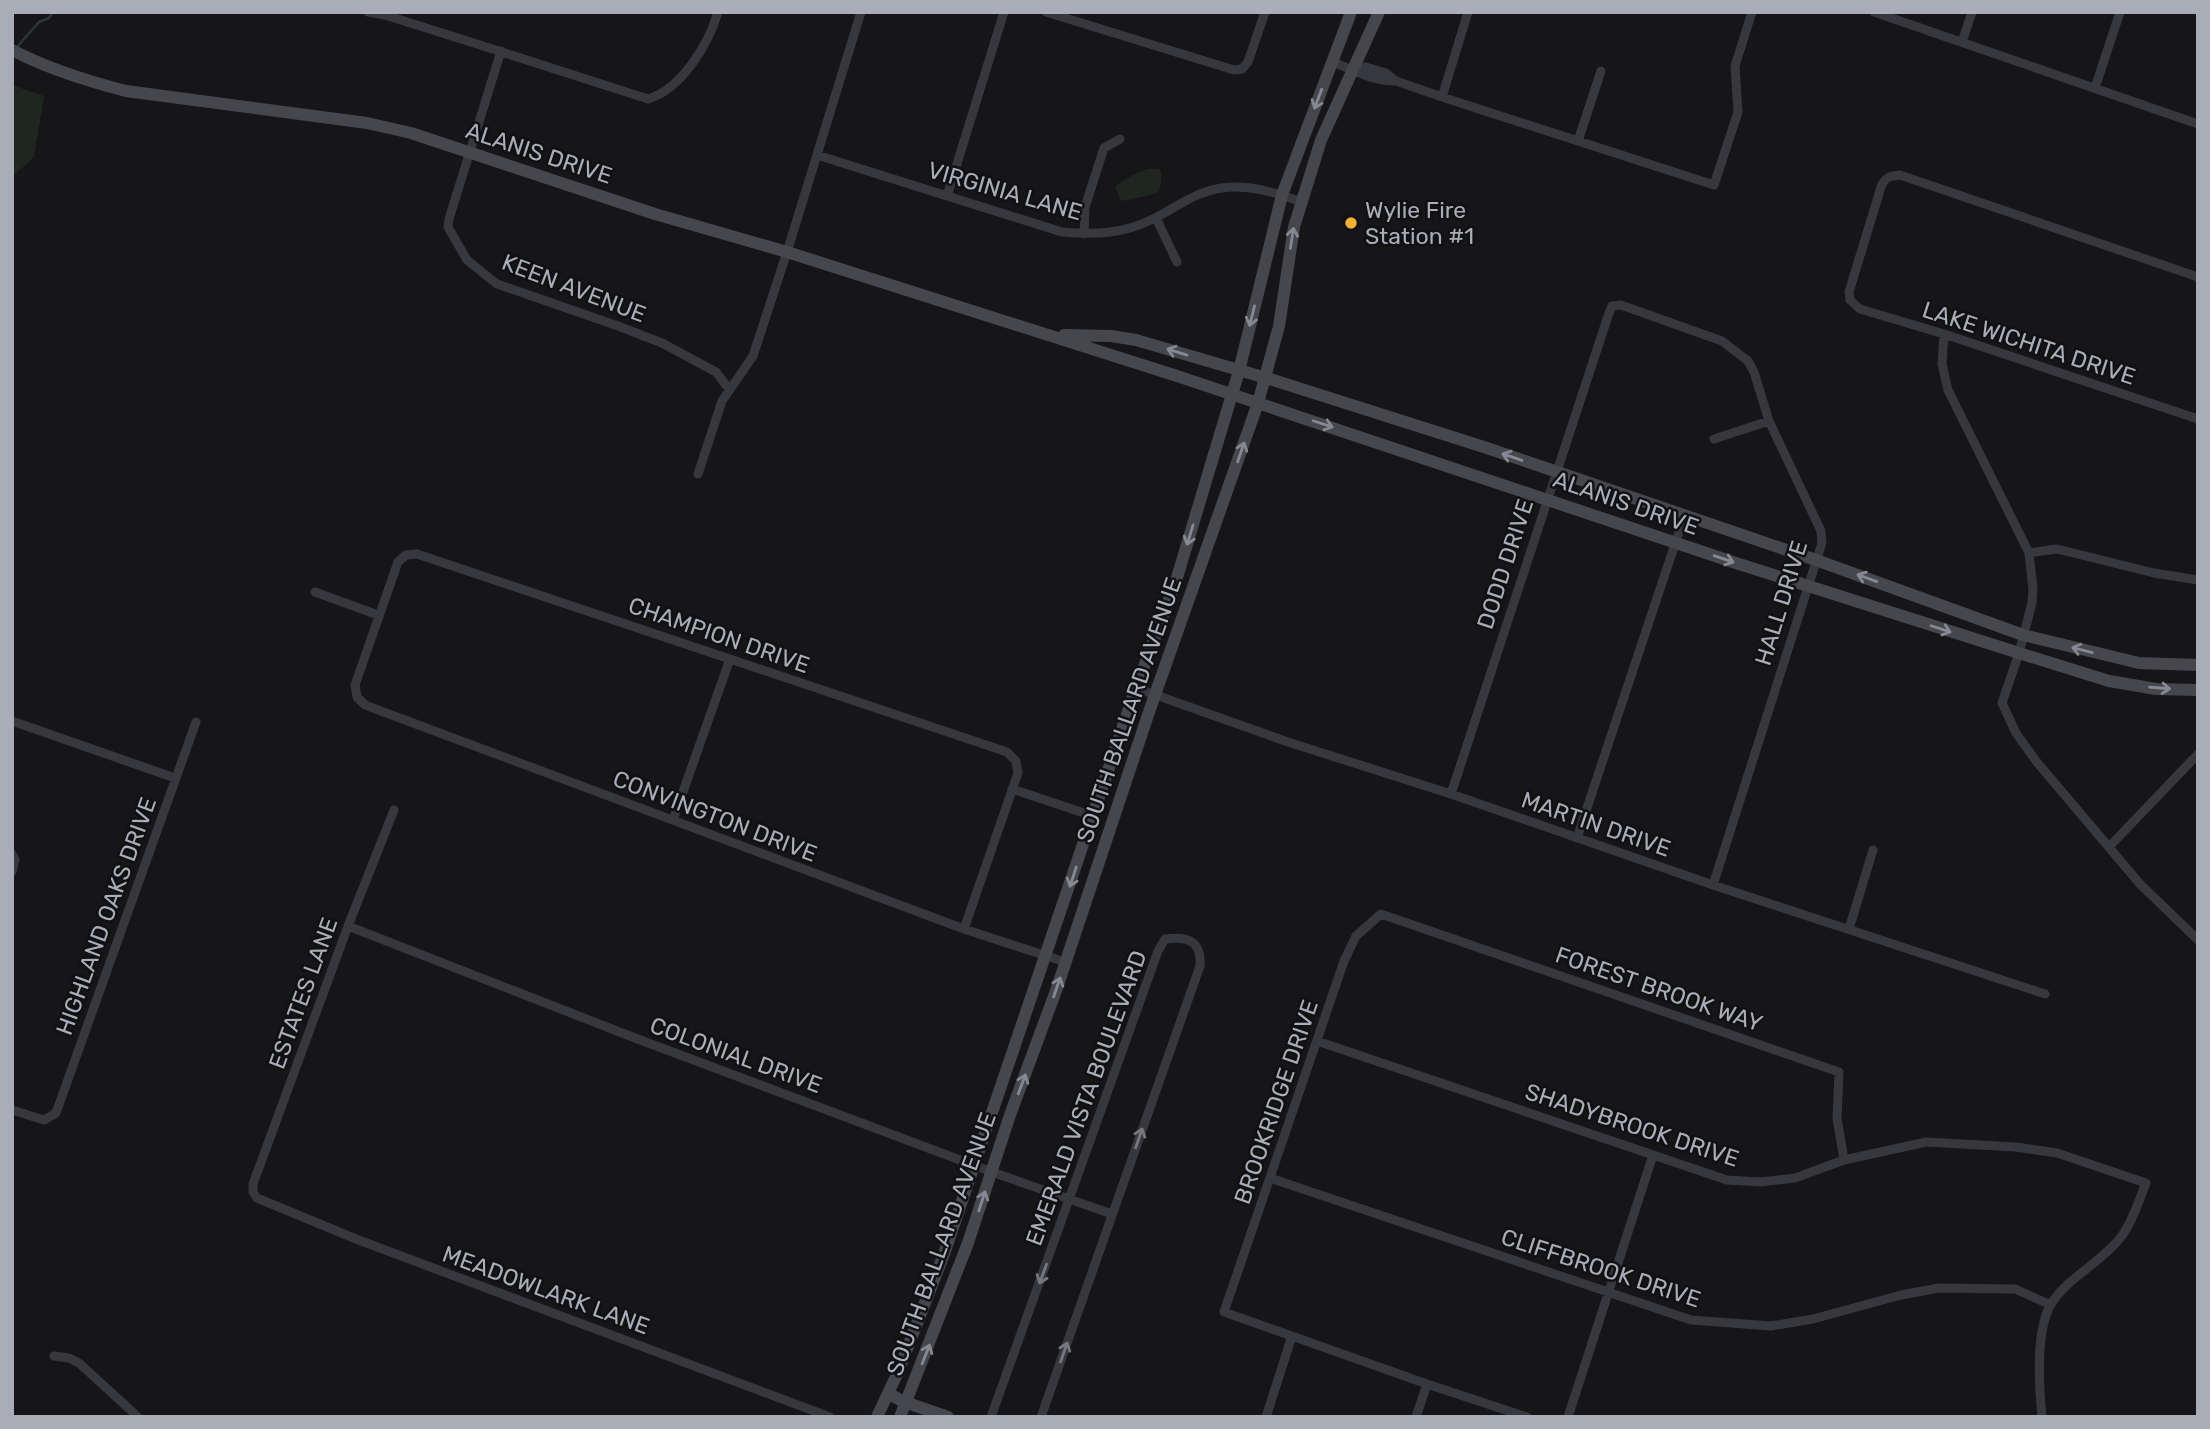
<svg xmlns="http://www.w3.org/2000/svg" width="2210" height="1429" font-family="Rubik,sans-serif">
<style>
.green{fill:#1e261f}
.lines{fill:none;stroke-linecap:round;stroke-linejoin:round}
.stream{stroke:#2c353c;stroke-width:2.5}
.street{stroke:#37383d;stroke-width:9}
.secondary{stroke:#45474d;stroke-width:12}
.oneway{stroke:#858993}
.oneway2{stroke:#757881}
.poi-dot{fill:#f2b134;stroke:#111113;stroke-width:2.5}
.labels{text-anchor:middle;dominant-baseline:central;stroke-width:5;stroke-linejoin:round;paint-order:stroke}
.street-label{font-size:23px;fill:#a8adb8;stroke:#111113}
.poi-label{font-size:23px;fill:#a8adb8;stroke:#111113;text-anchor:start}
</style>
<rect width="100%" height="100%" fill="#161618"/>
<path class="green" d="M12 85 44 96 34 157 12 177Z
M1147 169H1158L1161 171V183L1159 191 1151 195 1121 201 1115 186 1131 176Z"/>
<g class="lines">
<path class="stream" d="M16 48 39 22 49 18 53 12"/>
<path class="street" d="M368 12 385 15 477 44 648 99C682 89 709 43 718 12
M1046 12 1234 70 1242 69 1248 62 1265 12
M1874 12 2198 124
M1962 42 1972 12
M501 51 449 219 448 227 467 260 497 284 618 326 662 343 716 372 729 389
M1332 62C1356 70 1369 81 1396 81
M1354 69 1366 67 1386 73 1396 81 1442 97 1714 185 1738 112 1735 66 1752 12
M2095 88 2120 12
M1442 97 1468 12
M1578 141 1601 71
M817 155 1062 232C1094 235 1123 234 1153 219 1176 208 1194 192 1222 188 1250 184 1276 193 1302 202
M947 196 1004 12
M1156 218 1177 262
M1084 234 1085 207 1104 148 1120 139
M2198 277 1900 175C1890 176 1885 177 1881 187L1849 292 1850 300 1860 309 1944 334 2198 419
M1944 334 1942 364 1948 390 2029 553 2033 589 2032 603 2019 653 2002 703 2016 733 2036 761 2140 884 2198 940
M1714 439 1769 421
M698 474 722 401 753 356 787 252 861 12
M2029 553 2057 549 2154 573 2198 580
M315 592 378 615
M1136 688 1288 742 1451 794 1713 885 2045 994
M12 721 175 778
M1012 789 1093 816
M1451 794 1608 316 1612 306 1621 305 1722 341 1748 361 1754 372 1769 421 1821 531 1822 543 1713 885
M394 810 348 926 253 1184V1192L257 1198 356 1239 830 1417
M673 820 730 659
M1577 838 1684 517
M2109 847 2198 754
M12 854 15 860 12 872
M348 926 635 1038 992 1172 1112 1214
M964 929 1018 773 1016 761 1007 752 417 554 406 555 398 562 355 685 357 697 365 705 964 929 1065 962
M1849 929 1873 850
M1317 1041 1727 1180 1761 1182 1795 1178 1844 1160 1926 1142 2016 1147 2057 1153 2146 1183C2139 1200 2133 1221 2121 1237 2102 1262 2068 1277 2051 1304 2035 1332 2039 1386 2042 1417
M12 1110 44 1120 56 1113 196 722
M1270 1178 1691 1320 1771 1326 1813 1319 1901 1295 1939 1288 2015 1289 2051 1305
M54 1356 69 1358 79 1363 138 1417
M991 1417 1158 951 1165 939C1188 936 1202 941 1200 966L1041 1417
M1266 1417 1292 1336
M1416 1417 1427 1384
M1527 1417 1427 1384 1224 1312 1344 961 1356 936 1381 914 1839 1072 1837 1118 1844 1160
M1568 1417 1653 1155"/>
<path class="secondary" d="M12 50C48 69 87 81 126 91L367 123 411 133 655 214 787 252 1177 376 1739 564 2019 653 2109 681 2156 689 2198 690
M1064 335 1111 336 1136 340 1273 380 1487 448 1816 560 2023 635 2139 663 2198 665
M888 1393 902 1401 948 1417
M877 1417 898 1372 944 1254 1136 688 1176 581 1239 371 1282 195 1351 12
M900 1417 968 1243 1010 1115 1057 988 1150 709 1258 403 1279 326 1294 227 1321 140 1379 12"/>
</g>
<defs><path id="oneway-shaft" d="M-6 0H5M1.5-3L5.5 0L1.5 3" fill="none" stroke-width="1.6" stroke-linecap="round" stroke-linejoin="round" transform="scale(1.75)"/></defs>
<g class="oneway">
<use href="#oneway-shaft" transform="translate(1318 99) rotate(111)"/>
<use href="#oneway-shaft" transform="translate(1292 238) rotate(-81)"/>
<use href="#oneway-shaft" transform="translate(1252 316) rotate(104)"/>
<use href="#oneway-shaft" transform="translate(1177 352) rotate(-163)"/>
<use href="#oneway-shaft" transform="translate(1323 424) rotate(18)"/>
<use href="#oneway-shaft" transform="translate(1241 452) rotate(-71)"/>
<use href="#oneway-shaft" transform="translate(1512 457) rotate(-161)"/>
<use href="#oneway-shaft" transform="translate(1190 535) rotate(107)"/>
<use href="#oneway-shaft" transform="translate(1724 559) rotate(19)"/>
<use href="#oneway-shaft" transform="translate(1867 578) rotate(-160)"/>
<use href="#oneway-shaft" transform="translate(1941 629) rotate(18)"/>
<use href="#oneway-shaft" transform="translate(2082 650) rotate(-165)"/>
<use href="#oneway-shaft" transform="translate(2160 688) rotate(5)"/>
<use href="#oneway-shaft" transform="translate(1073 877) rotate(108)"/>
<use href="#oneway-shaft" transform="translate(1057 987) rotate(-71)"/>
<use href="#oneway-shaft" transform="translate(1022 1084) rotate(-69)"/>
<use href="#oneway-shaft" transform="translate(982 1201) rotate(-72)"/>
<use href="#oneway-shaft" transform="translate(926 1354) rotate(-68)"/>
</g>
<g class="oneway2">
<use href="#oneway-shaft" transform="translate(1139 1138) rotate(-71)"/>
<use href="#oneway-shaft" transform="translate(1043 1274) rotate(110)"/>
<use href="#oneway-shaft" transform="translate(1064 1352) rotate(-71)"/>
</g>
<circle class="poi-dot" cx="1351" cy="223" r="7"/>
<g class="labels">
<g class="street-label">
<text transform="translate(539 153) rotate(18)">ALANIS DRIVE</text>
<text transform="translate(1005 191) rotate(16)">VIRGINIA LANE</text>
<text transform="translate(574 288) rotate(21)">KEEN AVENUE</text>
<text transform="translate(2029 343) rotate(18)">LAKE WICHITA DRIVE</text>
<text transform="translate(1626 503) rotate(19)">ALANIS DRIVE</text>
<text transform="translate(1505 564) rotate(-72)">DODD DRIVE</text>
<text transform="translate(1781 603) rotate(-73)">HALL DRIVE</text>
<text transform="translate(719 635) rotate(19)">CHAMPION DRIVE</text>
<text transform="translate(1129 710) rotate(-71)">SOUTH BALLARD AVENUE</text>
<text transform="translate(715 816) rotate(21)">CONVINGTON DRIVE</text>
<text transform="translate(1596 824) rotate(19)">MARTIN DRIVE</text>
<text transform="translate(106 916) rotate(-70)">HIGHLAND OAKS DRIVE</text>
<text transform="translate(1659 989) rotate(19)">FOREST BROOK WAY</text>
<text transform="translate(303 993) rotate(-70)">ESTATES LANE</text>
<text transform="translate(736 1055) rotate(20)">COLONIAL DRIVE</text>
<text transform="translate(1086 1098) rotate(-70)">EMERALD VISTA BOULEVARD</text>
<text transform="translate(1276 1102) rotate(-71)">BROOKRIDGE DRIVE</text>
<text transform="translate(1632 1125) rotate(18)">SHADYBROOK DRIVE</text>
<text transform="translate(941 1244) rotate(-70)">SOUTH BALLARD AVENUE</text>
<text transform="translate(1601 1268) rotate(18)">CLIFFBROOK DRIVE</text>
<text transform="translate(546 1290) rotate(20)">MEADOWLARK LANE</text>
</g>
<g class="poi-label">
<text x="1365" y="210">Wylie Fire<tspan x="1365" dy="26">Station #1</tspan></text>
</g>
</g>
<rect width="2210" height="1429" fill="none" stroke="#a8adb8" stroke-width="28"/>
</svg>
